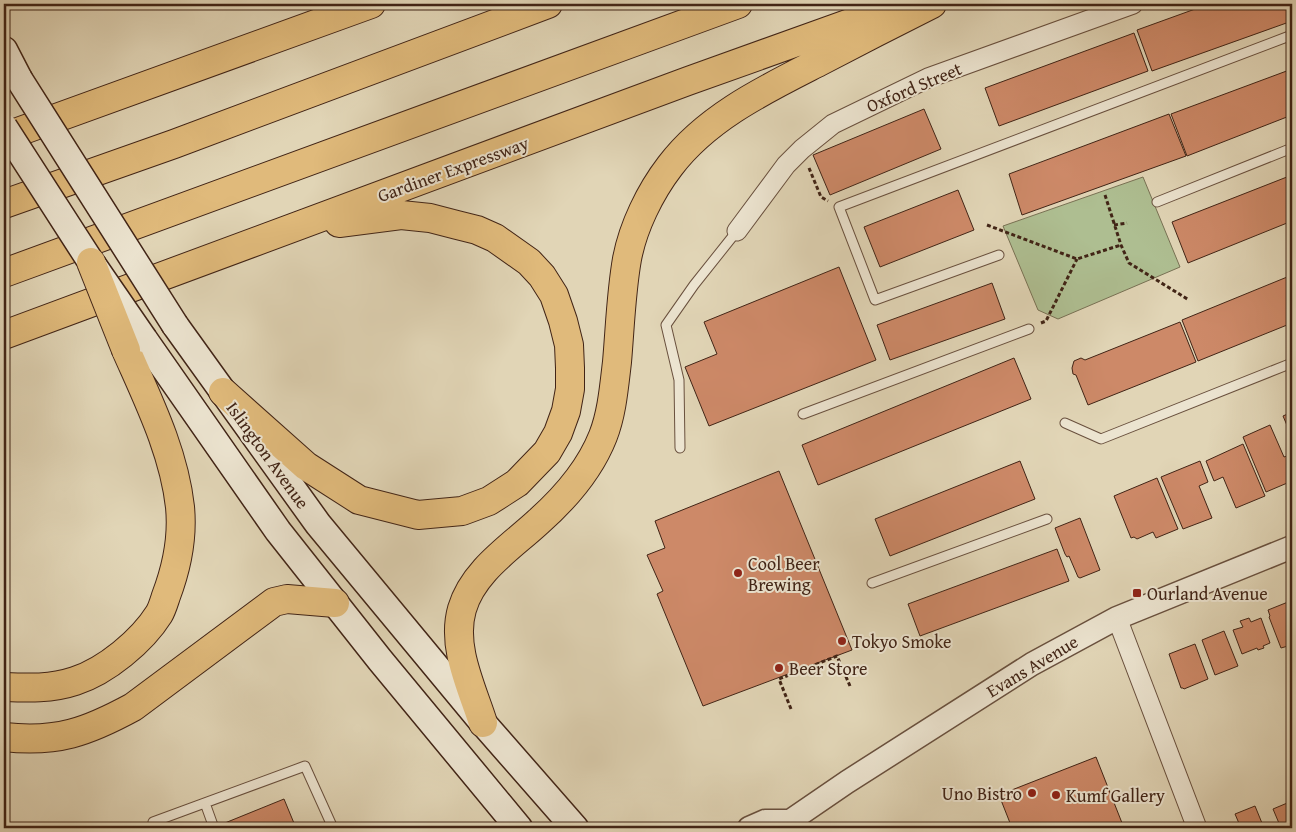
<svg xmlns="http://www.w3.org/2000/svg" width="1296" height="832" font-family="'Gentium Book Plus',serif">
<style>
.green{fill:#aebe91;stroke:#787154}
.building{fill:#cd8968;stroke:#412416}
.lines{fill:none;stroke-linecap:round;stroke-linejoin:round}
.service-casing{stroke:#69503e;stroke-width:11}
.minor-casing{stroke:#69503e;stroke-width:21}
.tertiary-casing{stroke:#69503e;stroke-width:25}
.secondary-casing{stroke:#412416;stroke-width:29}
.motorway-casing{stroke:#412416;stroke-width:30}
.path{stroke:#412416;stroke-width:3;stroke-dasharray:4 2.5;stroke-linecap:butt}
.service{stroke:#ece4d0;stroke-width:9}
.minor{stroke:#ece4d0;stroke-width:19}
.tertiary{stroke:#ece4d0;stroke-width:22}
.secondary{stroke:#ece4d0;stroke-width:26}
.motorway{stroke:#e0ba7b;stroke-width:28}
.secondary-bridge-casing{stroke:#412416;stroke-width:29;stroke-linecap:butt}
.motorway-bridge-casing{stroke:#412416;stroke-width:30;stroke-linecap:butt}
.secondary-bridge{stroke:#ece4d0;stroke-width:26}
.motorway-bridge{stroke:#e0ba7b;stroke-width:28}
.poi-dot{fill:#8f2418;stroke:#ece4d0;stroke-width:2}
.labels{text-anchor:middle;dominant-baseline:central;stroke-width:4;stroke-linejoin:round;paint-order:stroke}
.street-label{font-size:18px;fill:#412416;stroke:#ece4d0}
.poi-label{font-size:18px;fill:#412416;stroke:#ece4d0;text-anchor:start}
</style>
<rect width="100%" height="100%" fill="#e1d5b6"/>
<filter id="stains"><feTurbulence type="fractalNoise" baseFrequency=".004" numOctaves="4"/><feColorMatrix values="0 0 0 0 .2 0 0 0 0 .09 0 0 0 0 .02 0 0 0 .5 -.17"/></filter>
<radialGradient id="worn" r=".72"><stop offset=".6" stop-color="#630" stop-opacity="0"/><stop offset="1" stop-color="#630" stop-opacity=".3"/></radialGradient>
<path class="green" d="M1143 177 1180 267 1058 319 1038 310 1003 226Z"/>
<path class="building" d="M1209 4H1292V21L1152 71 1137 30Z
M1134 33 1148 71 999 126 985 88Z
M1292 69V115L1187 156 1171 114Z
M924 109 941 149 830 195 813 155Z
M1169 114 1186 156 1022 215 1009 174Z
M1292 175V221L1188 263 1172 222Z
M958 190 974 230 880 267 864 227Z
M839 267 876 360 709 426 685 367 717 354 704 322Z
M1292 275V323L1198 361 1182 320Z
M992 283 1005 319 890 360 877 325Z
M1180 322 1196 362 1088 405 1076 375 1073 374 1072 368 1074 361 1081 358 1085 360Z
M1014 358 1031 399 818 485 802 445Z
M1292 412V437L1283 416Z
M1270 425 1284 457 1292 454V481L1266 492 1243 437Z
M1243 444 1265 496 1236 508 1223 477 1214 481 1206 461Z
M1020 461 1035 499 890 556 875 519Z
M1200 461 1208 482 1199 486 1212 518 1183 529 1161 477Z
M779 471 852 650 703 706 657 594 663 591 647 555 665 548 655 521Z
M1157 478 1178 529 1156 538 1153 532 1137 539 1134 537 1131 538 1114 496Z
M1080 518 1100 570 1080 578 1078 577 1069 556 1067 557 1065 554 1055 528Z
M1057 549 1069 581 920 636 908 604Z
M1288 602 1290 607 1292 608V658L1288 646 1281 648 1269 617 1270 616 1268 610Z
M1249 618 1251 622 1261 618 1270 643 1263 646 1264 648 1258 650 1257 648 1242 654 1233 630 1243 627 1240 621Z
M1224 631 1238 666 1215 675 1202 640Z
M1195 644 1208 679 1184 689 1183 688H1181L1169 654Z
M1096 757 1124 828H1012L999 795Z
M284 799 296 828H215V827Z
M1292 801V828H1281L1273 809Z
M1255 806 1264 828H1241L1235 814Z"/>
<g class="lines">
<g class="service-casing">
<path id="service" d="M1157 202 1292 148
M999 255 875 300 839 207 1292 35
M803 414 1029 329
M1065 423 1101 439 1292 363
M680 448 679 380 666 325 694 285 737 231
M872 583 1047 519
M205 803 214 828
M153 822 305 766 333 828"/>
</g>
<g class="minor-casing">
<path id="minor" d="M737 231 786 165 802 149 833 124 928 78 1133 4
M1117 618 1197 828"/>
</g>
<g class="tertiary-casing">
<path id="tertiary" d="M749 828 765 821H790L847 782 1032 664 1117 618 1292 547"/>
</g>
<g class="secondary-casing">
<path id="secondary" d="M4 50 19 79
M175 325 318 524 483 723 575 828
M144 339 278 531 380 660 519 828"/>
</g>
<g class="motorway-casing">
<path id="motorway" d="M4 137 371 4
M4 204 174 144 548 4
M4 273 738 4
M4 335 688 81 903 4
M223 392 306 466 359 500 418 515 462 511 489 501 517 483 547 452 558 433 566 411 570 389V368L569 345 563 321 554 295 542 276 529 262 495 238 477 230 457 225 430 218 401 215 339 223
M4 687C28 688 51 689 75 681 106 671 142 641 159 614 162 609 164 602 166 596 177 567 183 538 180 507 174 452 148 400 126 350
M483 723C472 688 451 647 462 609 473 571 511 547 538 522 564 499 590 469 603 436 612 413 614 387 617 362 620 328 621 293 627 259 633 227 650 192 670 166 707 117 766 89 819 62 857 42 894 23 932 4
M4 737C57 743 87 732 133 707L274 602 287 599 335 603"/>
</g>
<path class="path" d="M809 168 821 197 828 201
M1105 195 1121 245 1129 263 1189 300
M987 225 1077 259 1121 245
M1114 225 1127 223
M1041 323 1046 321 1077 259
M791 709 779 679 837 656 850 686"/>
<use href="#service" class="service"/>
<use href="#minor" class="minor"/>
<use href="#tertiary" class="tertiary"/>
<use href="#secondary" class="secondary"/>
<use href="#motorway" class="motorway"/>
<g class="secondary-bridge-casing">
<path id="secondary-bridge" d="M19 79 175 325
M4 127 91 262 144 339"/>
</g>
<g class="motorway-bridge-casing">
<path id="motorway-bridge" d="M91 262 126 350"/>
</g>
<use href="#secondary-bridge" class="secondary-bridge"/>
<use href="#motorway-bridge" class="motorway-bridge"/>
</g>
<g class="poi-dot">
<circle cx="738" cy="573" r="5"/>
<rect x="1132" y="588" width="10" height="10" rx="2.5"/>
<circle cx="842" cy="641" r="5"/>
<circle cx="779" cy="668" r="5"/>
<circle cx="1032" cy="793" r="5"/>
<circle cx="1056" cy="795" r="5"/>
</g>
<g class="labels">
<g class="street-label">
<text transform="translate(914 87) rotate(-23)">Oxford Street</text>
<text transform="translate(453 169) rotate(-20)">Gardiner Expressway</text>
<text transform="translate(268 455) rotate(54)">Islington Avenue</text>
<text transform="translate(1032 666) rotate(-31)">Evans Avenue</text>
</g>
<g class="poi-label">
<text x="748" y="563">Cool Beer<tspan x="748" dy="21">Brewing</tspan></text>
<text x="1147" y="593">Ourland Avenue</text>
<text x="852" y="641">Tokyo Smoke</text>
<text x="789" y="668">Beer Store</text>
<text x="1022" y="793" text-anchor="end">Uno Bistro</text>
<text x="1066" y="795">Kumf Gallery</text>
</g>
</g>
<rect width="1296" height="832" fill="none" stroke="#e1d5b6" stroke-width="20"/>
<rect x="5" y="5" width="1286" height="822" fill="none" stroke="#412416" stroke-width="2.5"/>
<rect x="10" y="10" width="1276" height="812" fill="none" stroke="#412416"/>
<rect width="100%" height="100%" filter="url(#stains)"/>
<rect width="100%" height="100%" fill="url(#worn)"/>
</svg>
